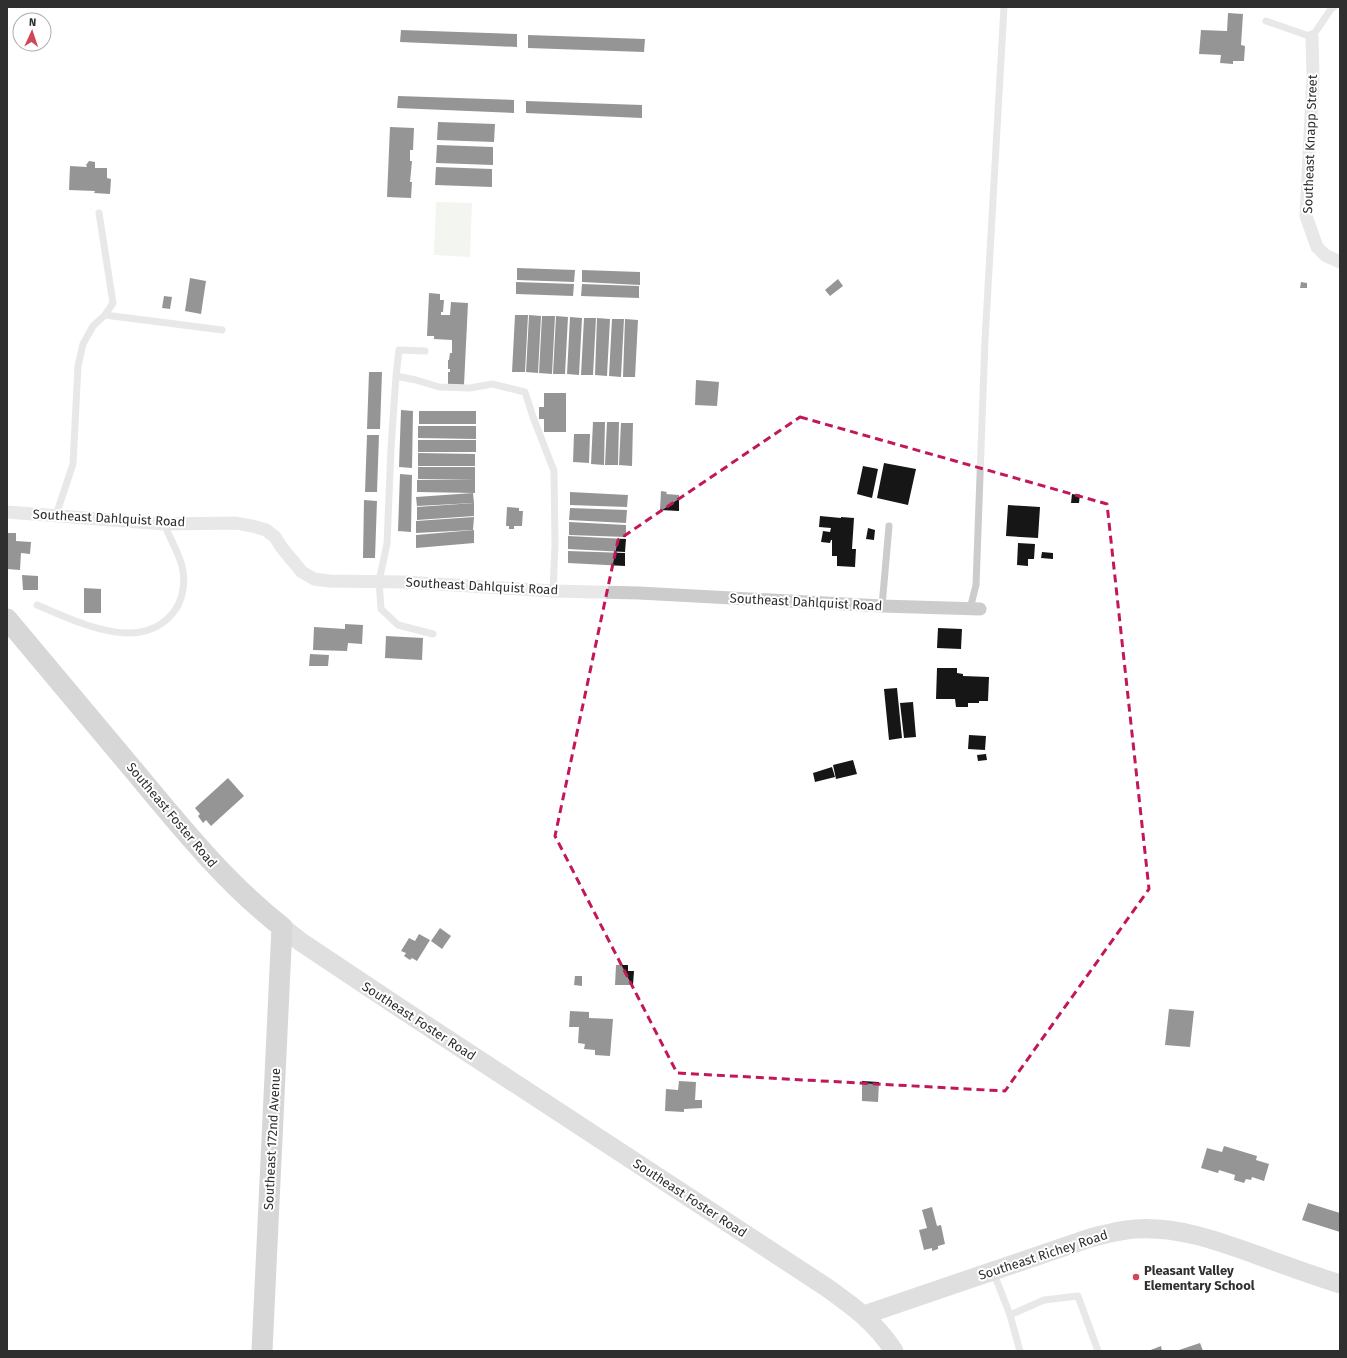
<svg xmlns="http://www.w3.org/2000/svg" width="1347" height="1358" font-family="'Fira Sans',sans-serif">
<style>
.green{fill:#e5eade}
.building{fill:#161616}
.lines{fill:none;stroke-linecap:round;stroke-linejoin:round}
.service{stroke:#ccc;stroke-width:7}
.minor{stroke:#ccc;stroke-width:13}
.secondary{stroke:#b9b9b9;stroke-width:19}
.primary{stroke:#a7a7a7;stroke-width:21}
.marked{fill:none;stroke:#c2185b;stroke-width:3;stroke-dasharray:8 5;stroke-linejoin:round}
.poi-dot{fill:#d04757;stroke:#fff;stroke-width:1.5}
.labels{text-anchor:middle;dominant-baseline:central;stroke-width:4;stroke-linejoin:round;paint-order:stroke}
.street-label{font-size:13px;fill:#2f2f2f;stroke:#fff}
.poi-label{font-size:13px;font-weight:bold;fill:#2f2f2f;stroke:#fff;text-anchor:start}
</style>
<rect width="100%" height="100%" fill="#fff"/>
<path class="green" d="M436 202 472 203 470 257 434 255Z"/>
<path class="building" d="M1228 13 1243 14 1241 45 1245 46 1244 61H1233V64L1220 63 1221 55 1199 54 1201 30 1227 31Z
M401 30 517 34V47L400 42Z
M528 35 645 39 644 52 528 48Z
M398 96 514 100V113L397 108Z
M526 101 642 105V118L526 113Z
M438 122 495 124 494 142 437 140Z
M390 127 414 128 413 150H410V161H412L410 182H412L411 198 387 197Z
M437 145 493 147V165L436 163Z
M89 161 95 162V168H107V178L111 179 110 194 94 193 95 191 69 190 70 166 87 167 86 165Z
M436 167 492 169V187L435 185Z
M517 268 575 270 574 282 517 280Z
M582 270 640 272V285L582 282Z
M190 278 206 281 201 314 185 311Z
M838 279 843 286 830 296 825 290Z
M516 282 574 284 573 296 516 294Z
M1301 282 1307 283V288H1300Z
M582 284 639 286V298L581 296Z
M429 293 440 294V300H444L443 312H441V315H450L451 302 468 303 464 385 448 384V372H450V369H448V360H449L450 353H452V340L434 339V336H427Z
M164 296 172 297 170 309 162 308Z
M515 315H528L525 372H512Z
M529 315 541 316 538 373 526 372Z
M542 316H555L552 374 539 373Z
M556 316 568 317 565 374H553Z
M570 317 582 318 579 375 567 374Z
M584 318H596L593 375H581Z
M597 318 610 319 607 376 595 375Z
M612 319H624L621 377 609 376Z
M625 319 638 320 635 377H623Z
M369 372H382L380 429H367Z
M696 380 719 382 717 406 695 405Z
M544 393H566V432H544V419H539V407H544Z
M401 410 413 411 412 468 399 467Z
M419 411H476V424H419Z
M593 422H605L604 465 591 464Z
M607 422H619L618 465H605Z
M621 423H633L632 466 619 465Z
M418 426H476V439L418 438Z
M574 434H590L589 463 573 462Z
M367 435H379L377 492H365Z
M418 440H476V452H418Z
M418 453 475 454V466H418Z
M884 463 916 469 908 505 877 498Z
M863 466 878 469 872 498 857 494Z
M418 467H475V480L418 479Z
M400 474 412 475 411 532 398 531Z
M417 480H475V493L417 492Z
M661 491 667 492 666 494 679 495V511L660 510Z
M570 492 628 495 627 507 570 505Z
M473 493 474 503 417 506 416 497Z
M1072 494H1080L1079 503H1071Z
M364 500 377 501 375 558H363Z
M474 503V516L417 520V507Z
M1008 505 1040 507 1038 538 1006 536Z
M507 507 519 508V511H523L522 526H514V529H509V526H506Z
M570 508 627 510 626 523 569 520Z
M820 516 841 518V517L854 518 852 549H856L855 567 837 566V556H832V540H831L830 543 821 542 823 531 830 532 831 528 819 527Z
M474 517 473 530 416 533V521Z
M569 522 626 525V537L569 535Z
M868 528 875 530 874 540 866 539Z
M474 530V543L416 548V535Z
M7 533H16V541L31 542 30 554 21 553 20 570 7 569Z
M568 536 626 539 625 552 568 549Z
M1018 543 1035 544 1034 559H1028V566L1017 565Z
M568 551 625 553V566L568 563Z
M1042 552 1053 553V559L1041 558Z
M22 575 38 576V590H23Z
M84 588 101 589V613H84Z
M345 624 363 625 362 644 348 643 347 651 313 650 314 627 345 629Z
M938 628 962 629 961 649 937 648Z
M386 636 423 638 422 660 385 658Z
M310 654 329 655 328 666H309Z
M937 668H957V673L963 674V676L989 677 988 701H979V703H968V707H956L955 699H936Z
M897 688 902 738 889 740 884 689Z
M913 702 916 737 904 738 900 703Z
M969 735 986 736 985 750 968 749Z
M986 754 987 760 978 761 977 755Z
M853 760 857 774 836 779 833 765Z
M832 767 835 777 815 782 813 773Z
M228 778 244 796 211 826 206 820 203 823 198 816 200 814 195 808Z
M440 928 451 936 442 949 431 941Z
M419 934 430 940 417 961 412 958 410 960 404 956 406 953 401 951 409 938 415 941Z
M616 965H628V971H634L633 985H615Z
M575 976H582V986L574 985Z
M1169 1009 1194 1011 1190 1047 1165 1045Z
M570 1011 589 1012V1018L613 1019 610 1056 595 1055V1050L584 1049 585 1044 578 1043 579 1027H569Z
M679 1081 696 1082 695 1100H702V1108L684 1109V1112L665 1111 666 1089 678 1090Z
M862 1081 879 1082 878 1102 862 1101Z
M1224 1146 1257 1156 1256 1160 1269 1164 1264 1181 1252 1177 1251 1180 1246 1179 1244 1183 1234 1180 1235 1175 1219 1170 1218 1173 1201 1168 1207 1148 1222 1152Z
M1308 1203 1340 1213V1232L1302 1220Z
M932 1207 937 1226 941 1225 945 1244 938 1246V1249L932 1251V1248L924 1250 919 1230 927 1228 922 1210Z
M1200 1343 1203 1351H1176Z
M1161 1346 1162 1351H1148Z"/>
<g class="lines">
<path class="service" d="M1266 21 1312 37 1331 9 1334 7
M105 315 222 330
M396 376 399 350 425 351
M56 515 73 464 78 366 83 344 93 326 105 315 113 303 99 213
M37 605C76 621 138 654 172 614 183 602 186 582 182 566 179 554 169 536 164 524
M882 606 889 526
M970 609 976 585 985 340 1004 7
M433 634 398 625 381 609 379 581 387 544 391 448 396 376 416 380 439 387 470 388 492 384 525 392 533 417 554 471 555 544 553 591
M993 1271 1010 1315 1020 1351
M1010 1315 1044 1300 1078 1296 1098 1351"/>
<path class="minor" d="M1312 37 1313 76 1306 216 1317 247 1325 255 1340 262
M7 512 164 524 236 523 256 527 266 530 275 537 282 548 302 572 314 579 329 581 404 582 553 591 639 593 882 606 980 609"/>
<path class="secondary" d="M282 927 301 942 403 1010 826 1287C854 1307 875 1322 894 1351
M864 1315 1090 1238C1105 1234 1120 1230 1135 1229 1177 1226 1218 1241 1257 1255 1284 1265 1312 1275 1340 1284"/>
<path class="primary" d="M7 619C50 670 93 721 136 773 181 827 226 883 282 927L262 1351"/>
</g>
<path d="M0 0H1347V1358H0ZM800 417 1107 504 1149 889 1005 1091 677 1073 555 836 618 540Z" fill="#fff" fill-opacity=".55" fill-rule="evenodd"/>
<path class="marked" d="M800 417 1107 504 1149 889 1005 1091 677 1073 555 836 618 540Z"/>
<circle class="poi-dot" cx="1136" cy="1277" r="4"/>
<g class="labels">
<g class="street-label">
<text transform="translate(1310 144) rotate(-88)">Southeast Knapp Street</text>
<text transform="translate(109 518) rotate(3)">Southeast Dahlquist Road</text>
<text transform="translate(482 586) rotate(3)">Southeast Dahlquist Road</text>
<text transform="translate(806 602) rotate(3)">Southeast Dahlquist Road</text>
<text transform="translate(172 815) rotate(50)">Southeast Foster Road</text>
<text transform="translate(419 1021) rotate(33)">Southeast Foster Road</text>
<text transform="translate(272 1139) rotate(-87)">Southeast 172nd Avenue</text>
<text transform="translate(690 1198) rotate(33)">Southeast Foster Road</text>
<text transform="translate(1043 1255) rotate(-18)">Southeast Richey Road</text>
</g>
<g class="poi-label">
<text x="1144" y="1270">Pleasant Valley<tspan x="1144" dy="15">Elementary School</tspan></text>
</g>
</g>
<rect width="1347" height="1358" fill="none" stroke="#2f2f2f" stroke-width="16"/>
<g transform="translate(32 32) rotate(3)"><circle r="19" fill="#ffffff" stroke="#acacac"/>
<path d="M0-3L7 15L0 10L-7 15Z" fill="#d04757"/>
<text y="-6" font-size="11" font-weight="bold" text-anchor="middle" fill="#2f2f2f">N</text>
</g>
</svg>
